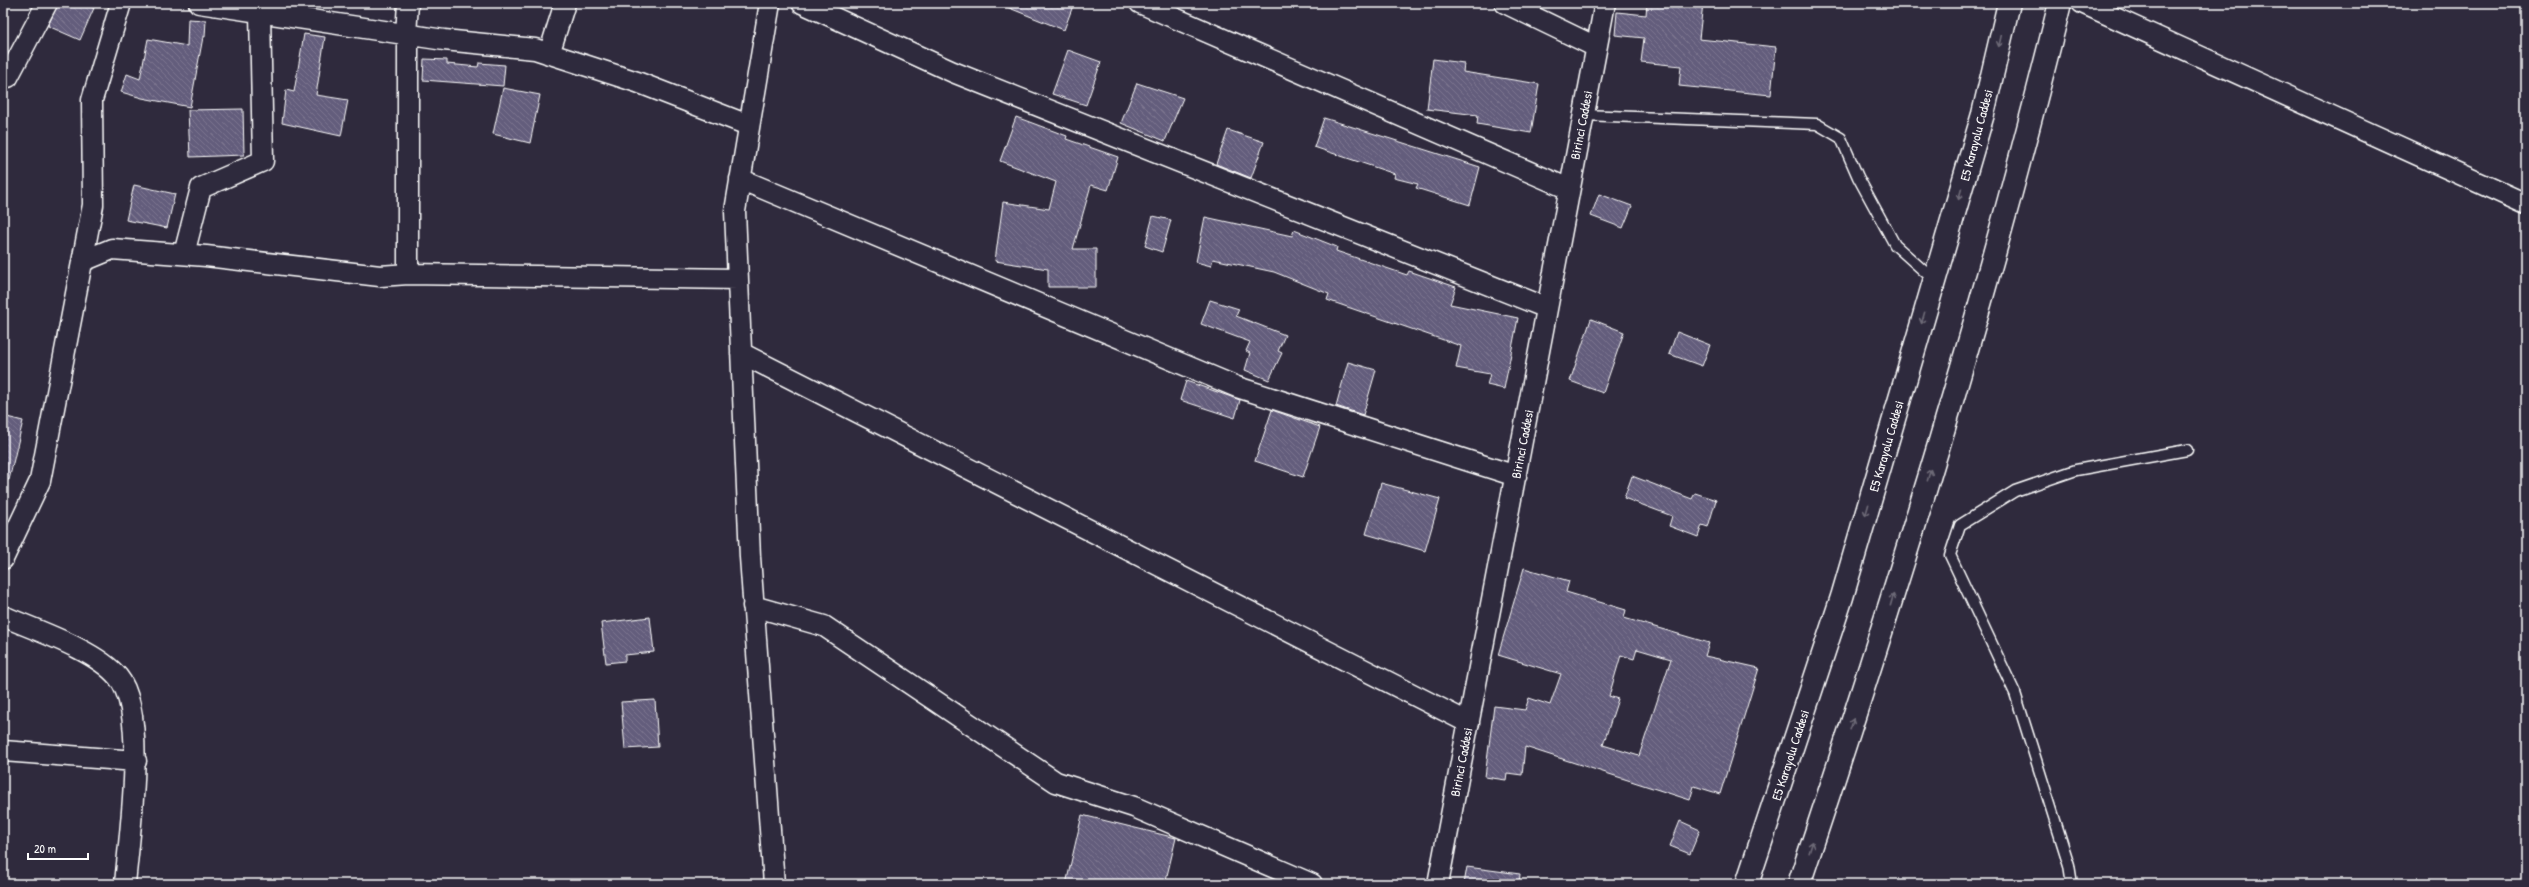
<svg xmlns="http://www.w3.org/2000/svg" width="2529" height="887" font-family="'Patrick Hand',sans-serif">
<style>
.building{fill:url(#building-back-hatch);stroke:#fff;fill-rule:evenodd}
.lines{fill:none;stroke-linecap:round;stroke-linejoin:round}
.lane-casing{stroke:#fff;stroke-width:13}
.street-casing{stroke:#fff;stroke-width:23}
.highway-casing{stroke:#fff;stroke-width:25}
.lane{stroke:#2f2a3d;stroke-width:10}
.street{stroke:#2f2a3d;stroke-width:20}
.highway{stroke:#2f2a3d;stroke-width:22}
.oneway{stroke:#6d6a77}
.labels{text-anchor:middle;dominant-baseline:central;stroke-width:4;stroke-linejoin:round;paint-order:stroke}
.street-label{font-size:13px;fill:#fff;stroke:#2f2a3d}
</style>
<defs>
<pattern id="building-back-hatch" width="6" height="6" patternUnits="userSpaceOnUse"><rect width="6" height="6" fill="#645d7b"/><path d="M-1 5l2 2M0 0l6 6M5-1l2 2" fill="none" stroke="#7b758f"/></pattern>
</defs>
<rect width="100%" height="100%" fill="#2f2a3d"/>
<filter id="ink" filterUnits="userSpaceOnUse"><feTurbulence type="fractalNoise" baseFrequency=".025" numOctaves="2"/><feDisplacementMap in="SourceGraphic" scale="8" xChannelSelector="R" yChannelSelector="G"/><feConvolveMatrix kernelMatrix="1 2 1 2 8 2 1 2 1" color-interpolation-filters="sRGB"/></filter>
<g filter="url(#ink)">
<path class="building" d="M58 3H83L94 8 80 40 48 26Z
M997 3H1074L1064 30Z
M1647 3H1703L1699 39 1776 47 1771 95 1679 86 1681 66 1641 62 1644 38 1615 35 1617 12 1646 15Z
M188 19 206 20 205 37H203L190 107 142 98 121 92 127 74 140 79 148 39 187 46Z
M304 34 325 37 316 95 348 100 341 136 282 123 286 90 294 92Z
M1068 50 1101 62 1086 105 1052 94Z
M424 59 447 60V64L478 67 479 63 505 65 503 86 423 80Z
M1433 59 1464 63 1463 72 1539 84 1531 133 1477 124 1478 115 1427 109Z
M1137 83 1183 98 1165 141 1121 123Z
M503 88 540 95 530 143 493 134Z
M243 109 244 155 190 157 188 110Z
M1016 117 1067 136 1066 139 1118 157 1108 190 1091 185 1073 249H1096V287H1048V269L995 261 1003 202 1049 209 1056 182 1000 161Z
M1324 118 1480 167 1470 205 1416 188 1418 184 1394 178 1395 174 1314 147Z
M1228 130 1264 142 1251 178 1216 164Z
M134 185 175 194 167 228 126 220Z
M1599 194 1632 206 1623 228 1591 216Z
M1153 216 1171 220 1162 252 1145 246Z
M1205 217 1292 236 1294 230 1337 247 1336 251 1407 275 1409 271 1456 287 1450 304 1518 318 1504 389 1487 385 1490 374 1456 368 1461 346 1327 300 1329 294 1274 272 1213 259 1211 266 1196 262Z
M1210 300 1239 309 1236 316 1285 335 1278 351 1282 353 1269 380 1245 370 1250 353 1246 351 1250 342 1201 324Z
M1591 319 1624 332 1603 393 1570 381Z
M1677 332 1710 345 1702 366 1669 354Z
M1348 362 1376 370 1363 415 1336 406Z
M1186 381 1240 400 1235 418 1180 400Z
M1272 410 1320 427 1303 477 1255 461Z
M3 416 23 421 9 480 3 479Z
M1632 476 1692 499 1695 493 1716 500 1708 527 1702 525 1698 537 1669 526 1672 516 1624 498Z
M1381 483 1440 499 1425 551 1366 534Z
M1524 568 1569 581 1566 592 1626 610 1624 618 1709 643 1705 656 1759 668 1720 794 1694 786 1690 800 1525 747 1522 775 1507 773 1506 780 1485 777 1494 706 1525 710 1529 698 1550 705 1561 674 1498 655ZM1637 649 1671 659 1639 756 1603 745 1618 699 1609 696 1621 655 1634 659Z
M650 617 654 652 625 655V661L606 663 601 623Z
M655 700 658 747 625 749 621 702Z
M1082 815 1176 838 1165 884H1066Z
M1680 821 1700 830 1690 854 1670 846Z
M1467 867 1520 874 1519 884H1464Z"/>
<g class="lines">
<g class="lane-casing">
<path id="lane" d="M1583 115 1817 124 1841 138 1858 177 1895 245 1934 280
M2072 884 2069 865 2015 693 1950 555 1960 525 2015 491 2076 470 2187 450"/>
</g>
<g class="street-casing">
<path id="street" d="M199 3 444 40 535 49 637 82 748 125
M770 3 735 211 750 557 774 884
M802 3 953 72 1547 308
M1140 3 1569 189
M1505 3 1596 47
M2082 3 2526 204
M406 35 408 3
M549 54 565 3
M8 77 47 3
M740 179 1237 387 1516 476
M184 254 201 188 263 161 260 13
M83 261 112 249 206 256 380 276 408 274V35
M408 274 738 279
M741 353 1469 723
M3 559 40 481 93 205 92 100 121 3
M753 606 824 626 1056 782 1134 807 1312 884
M3 616C35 630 96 650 118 677 148 713 129 837 125 884
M3 751 136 761
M1438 884 1605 3"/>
</g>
<g class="highway-casing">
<path id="highway" d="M1747 884 1842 597 1983 114 2009 3
M1799 884C1896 594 1987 300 2060 3"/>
</g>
<use href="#lane" class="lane"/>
<use href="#street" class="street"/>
<use href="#highway" class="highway"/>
</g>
<defs><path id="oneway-shaft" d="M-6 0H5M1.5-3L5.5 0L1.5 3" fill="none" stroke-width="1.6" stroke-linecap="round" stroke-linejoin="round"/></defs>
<g class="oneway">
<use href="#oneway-shaft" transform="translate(2000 41) rotate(103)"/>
<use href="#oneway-shaft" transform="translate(1960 194) rotate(106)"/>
<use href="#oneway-shaft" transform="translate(1923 318) rotate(106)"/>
<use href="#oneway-shaft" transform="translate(1929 475) rotate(-74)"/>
<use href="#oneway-shaft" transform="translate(1867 510) rotate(106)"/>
<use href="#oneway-shaft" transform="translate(1892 600) rotate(-74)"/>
<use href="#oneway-shaft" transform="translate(1852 724) rotate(-72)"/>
<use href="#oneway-shaft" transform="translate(1811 847) rotate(-72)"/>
</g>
</g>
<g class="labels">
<g class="street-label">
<text transform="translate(1581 125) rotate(-79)">Birinci Caddesi</text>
<text transform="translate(1976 135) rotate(-75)">E5 Karayolu Caddesi</text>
<text transform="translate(1522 444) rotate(-79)">Birinci Caddesi</text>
<text transform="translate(1886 446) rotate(-74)">E5 Karayolu Caddesi</text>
<text transform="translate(1790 755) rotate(-72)">E5 Karayolu Caddesi</text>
<text transform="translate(1461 762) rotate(-79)">Birinci Caddesi</text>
</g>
</g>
<rect width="2529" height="887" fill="none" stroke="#2f2a3d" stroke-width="16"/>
<rect x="8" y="8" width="2513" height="871" fill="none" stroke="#fff" stroke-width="1.5" filter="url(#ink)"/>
<path d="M28 853v6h60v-6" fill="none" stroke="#ffffff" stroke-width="2"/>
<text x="34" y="853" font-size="12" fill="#ffffff" stroke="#2f2a3d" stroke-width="3" paint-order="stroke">20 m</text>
</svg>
